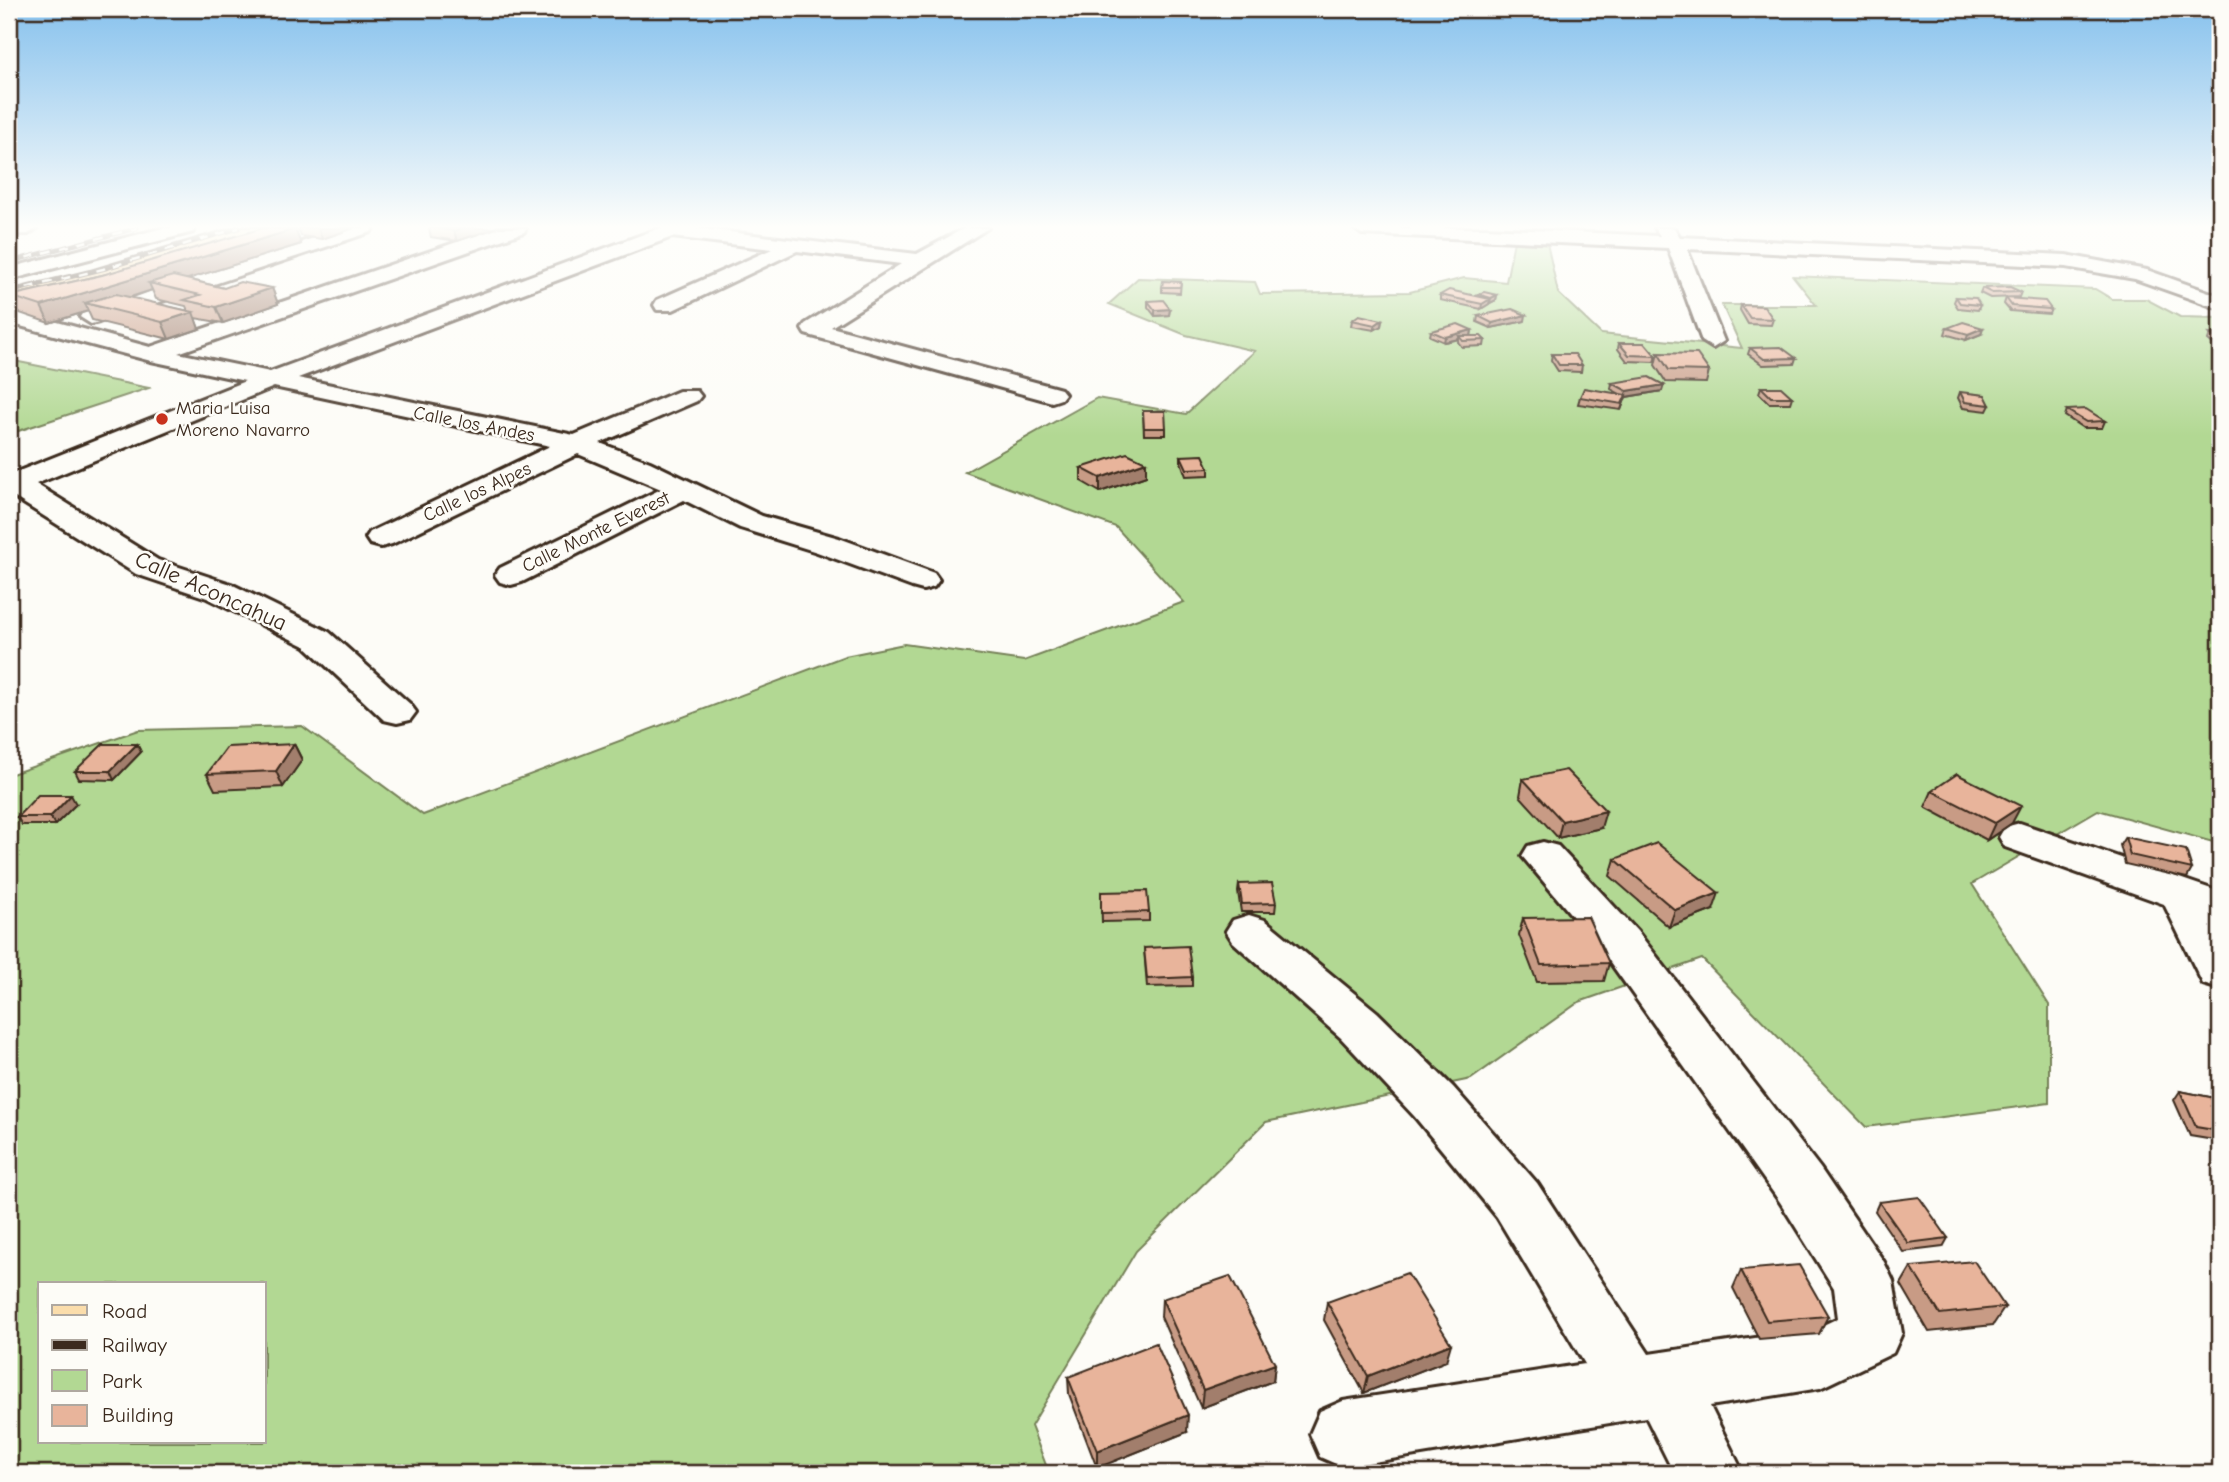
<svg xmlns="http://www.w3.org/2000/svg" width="2229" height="1482" font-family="'Comic Neue',sans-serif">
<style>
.green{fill:#b2d893;stroke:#768158;stroke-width:2;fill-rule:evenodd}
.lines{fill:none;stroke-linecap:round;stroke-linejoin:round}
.minor-casing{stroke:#3b2a1e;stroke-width:6}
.major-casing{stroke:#3b2a1e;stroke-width:6}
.minor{fill:#fdfcf7;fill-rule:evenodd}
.major{fill:#fbddab;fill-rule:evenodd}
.rail-casing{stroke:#3b2a1e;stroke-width:4.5}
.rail{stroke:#fdfcf7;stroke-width:2.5;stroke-dasharray:9;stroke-linecap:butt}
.wall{fill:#c89b85;stroke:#3b2a1e;stroke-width:2;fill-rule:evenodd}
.shaded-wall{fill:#a27e6c;stroke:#3b2a1e;stroke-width:2}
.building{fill:#e8b49b;stroke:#3b2a1e;stroke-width:2}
.poi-dot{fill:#c8321e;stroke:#fdfcf7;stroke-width:2.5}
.labels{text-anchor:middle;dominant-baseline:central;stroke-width:5;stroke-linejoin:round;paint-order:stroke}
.far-poi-label{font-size:19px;fill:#3b2a1e;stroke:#fdfcf7;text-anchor:start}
.far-street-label{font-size:19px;fill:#3b2a1e;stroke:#fdfcf7}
.street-label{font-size:23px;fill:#3b2a1e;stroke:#fdfcf7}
</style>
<rect width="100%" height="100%" fill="#fdfcf7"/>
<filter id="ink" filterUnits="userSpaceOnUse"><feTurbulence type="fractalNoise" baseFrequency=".0143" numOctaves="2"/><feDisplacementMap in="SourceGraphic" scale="14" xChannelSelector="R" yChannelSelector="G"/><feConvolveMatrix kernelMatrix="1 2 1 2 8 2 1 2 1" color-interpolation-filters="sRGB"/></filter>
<g filter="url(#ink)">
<path class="green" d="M1514 241 1547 243 1558 293 1601 334 1742 348 1722 305H1816L1793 276 2095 289 2112 299H2146L2180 317 2220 318V844L2098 810 1972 884 2049 1005V1103L1866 1127 1702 959 1579 1002 1471 1079 1266 1122 1136 1251 1031 1426 1049 1473H9V775L138 730 302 726 423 815 845 656 904 644 1024 661 1184 602 1116 527 965 472 1097 398 1186 414 1255 351 1186 335 1109 304 1138 278 1255 282 1260 294 1410 292 1464 278 1506 282ZM40 1284H264V1442H40Z
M9 360 149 388 9 434Z"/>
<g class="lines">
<g class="minor-casing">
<path id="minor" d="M9 228H37L28 234H9Z
M163 228H195L193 232 9 280V268Z
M345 228H373L371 232 99 322 91 324 80 317 83 312Z
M498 228H526L524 232 178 353 270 372 660 228H695L917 254 965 228H988L831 327 1061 389 1065 394 1061 399 1052 402 805 334 802 329 805 324 901 264 797 251 673 310H657L654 305 657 300 772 249 672 237 298 378 574 435 679 391H697L701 396 697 401 600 443 650 462 762 516 839 538 934 573 939 580 934 587 923 590 912 587 817 552 740 528 684 500 522 582 511 585 500 582 495 575 500 568 661 489 578 454 392 544 381 547 370 544 366 538 370 532 550 446 274 387 36 484 158 560 231 584 329 632 410 704 416 712 410 720 397 723 384 720 305 646 207 598 136 574 9 494V475L245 381 151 361 9 323V309L150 347Z
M1353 228H1487L1660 236 1655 228H1674L1680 237 2066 255 2147 270 2220 296V309L2135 279 2066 267 1687 249 1724 341 1713 348 1702 341 1668 248 1362 234Z
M2020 823 2220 892V989L2203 984 2164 904 2005 847 1999 837 2005 827Z
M1543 842 1558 846 1637 931 1820 1168 1884 1262 1893 1281 1902 1333 1893 1353 1820 1388 1710 1406 1743 1473H1674L1646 1417 1343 1467 1320 1457 1310 1434 1320 1411 1343 1401 1585 1364 1497 1217 1415 1117 1341 1038 1233 942 1226 931 1233 920 1249 915 1265 920 1377 1012 1453 1087 1537 1183 1649 1354 1815 1329 1838 1318 1834 1288 1780 1202 1605 955 1522 856 1528 846Z"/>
</g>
<g class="major-casing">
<path id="major" d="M236 228H266L264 232 104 280 9 304V292L90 272Z"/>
</g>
<use href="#minor" class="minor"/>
<use href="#major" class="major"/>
<g class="rail-casing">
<path id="rail" d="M9 262 137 228
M9 292 103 269 239 228"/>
</g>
<use href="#rail" class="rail"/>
</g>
<path class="wall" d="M298 228H354L322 239 301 236Z
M429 228H496L457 241 431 237Z
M295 229 301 244 187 279 224 288H272L278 304 223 323 195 318 199 329 169 339 92 320 88 311 49 323 17 312 10 296 102 275ZM152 290 156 299 186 306 188 311 130 298Z
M1181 282 1180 293 1162 292V287Z
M1982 288 2021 292 2019 297 1990 298 1980 293Z
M1478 294 1497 295 1496 300 1490 303 1489 304 1481 309 1440 300V295L1478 296Z
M1956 297 1980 305 1978 310 1958 308 1954 302Z
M2006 298 2051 309 2049 314 2010 311 2004 304Z
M1148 301 1170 309 1169 315 1155 316 1148 307Z
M1741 305 1773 319 1771 325 1748 324 1740 310Z
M1478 316 1525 321 1491 328 1477 322Z
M1352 320H1382L1381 326 1374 330 1351 326Z
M1947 328 1981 334 1966 340 1945 334Z
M1472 330 1471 336 1485 340 1484 346 1462 347 1458 342 1459 339 1444 342 1430 336 1431 331Z
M2210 334 2220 335V350L2208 340Z
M1619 343 1656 356 1654 362 1627 361 1618 349Z
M1750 348 1796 358 1794 364 1763 365 1748 354Z
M1658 353 1709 371 1706 383 1666 382 1655 365Z
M1552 354 1582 365 1581 372 1558 371 1551 360Z
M1612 383 1662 391 1626 397 1621 410 1578 404 1580 397 1620 394 1611 389Z
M1761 387 1792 397 1790 403H1769L1759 393Z
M1960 392 1990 405 1987 411 1963 408 1958 398Z
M2067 410 2105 421 2102 428H2083L2065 416Z
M1143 411 1166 428V435H1144Z
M1181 456 1209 468V475L1186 476 1181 462Z
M1146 462V476L1100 492 1081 481V468Z
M137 744 141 752 114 780 79 779 75 771Z
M294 744 302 760 283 787 215 790 207 774Z
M1523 779 1601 828 1558 838 1520 796Z
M1932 791 2012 823 1987 840 1925 807Z
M76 804 55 825H22L17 817Z
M2125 837 2192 869 2187 878 2125 864 2120 845Z
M1615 859 1713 910 1669 927 1610 876Z
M1239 884 1276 903 1275 912H1241L1238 892Z
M1101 892 1149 912V921L1102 922Z
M1523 918 1609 963 1604 981 1537 982 1519 935Z
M1144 948 1192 977V986L1147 987Z
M2180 1091 2220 1099V1141L2190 1136 2174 1100Z
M1879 1202 1948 1238 1943 1247 1903 1252 1875 1211Z
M1911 1267 2005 1307 1993 1325 1929 1332 1901 1284Z
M1741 1270 1828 1316 1819 1334 1759 1339 1733 1288Z
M1162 1299 1275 1364 1273 1381 1201 1408 1161 1317Z
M1327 1302 1446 1361 1364 1393 1324 1320Z
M1068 1377 1187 1432 1097 1468 1069 1394Z"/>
<path class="shaded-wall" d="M318 228H354L322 239Z
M463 228H496L457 241 454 231Z
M295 229 301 244 165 286 149 283 152 290 100 307 85 303 88 311 49 323 41 306Z
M272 288 278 304 223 323 216 307Z
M1497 295 1496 300 1490 303 1491 298Z
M1490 299 1489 304 1481 309 1482 304Z
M1170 309 1169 315 1155 316V310Z
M193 312 199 329 169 339 162 322Z
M1526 315 1525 321 1491 328 1492 323Z
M1382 320 1381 326 1374 330 1375 325Z
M1983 328 1981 334 1966 340 1968 334Z
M1472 330 1471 336H1459V339L1444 342 1445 337Z
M1664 385 1662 391 1626 397 1621 410 1627 391Z
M1146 462V476L1100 492V478Z
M137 744 141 752 114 780 110 771Z
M294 744 302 760 283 787 276 771Z
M71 795 76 804 55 825 50 817Z
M2021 806 2012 823 1987 840 1995 823Z
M1606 811 1601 828 1558 838 1562 821Z
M1719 893 1713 910 1669 927 1675 910Z
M1451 1344 1446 1361 1364 1393 1368 1376Z
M1275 1364 1273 1381 1201 1408 1203 1390Z
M1188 1415 1187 1432 1097 1468V1451Z"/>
<path class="building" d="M263 228 295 229 41 306 10 296 102 275Z
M436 228H463L454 231Z
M173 276 224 288 240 282 272 288 216 307 184 300 200 295 149 283Z
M1163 281 1181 282 1180 287H1162Z
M2010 287 2021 292 1992 293 1982 288Z
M1449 290 1490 299 1482 304 1440 295Z
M1484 292 1497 295 1491 298 1478 294Z
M116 294 193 312 162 322 85 303Z
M1956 297 1976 298 1980 305 1960 303Z
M2006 298 2045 301 2051 309 2012 306Z
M1163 300 1170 309 1155 310 1148 301Z
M1741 305 1764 306 1773 319 1750 318Z
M1512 309 1526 315 1492 323 1478 316Z
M1359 315 1382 320 1375 325 1352 320Z
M1963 322 1983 328 1968 334 1947 328Z
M1458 324 1472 330 1445 337 1431 331Z
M2210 334 2220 335V342Z
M1459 336H1481L1485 340 1463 341Z
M1619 343H1645L1656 356 1629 355Z
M1781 347 1796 358 1764 359 1750 348Z
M1658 353 1697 354 1709 371 1669 370Z
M1552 354H1575L1582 365H1559Z
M1649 377 1664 385 1627 391 1612 383Z
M1761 387H1781L1792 397H1771Z
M1584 388 1626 395 1622 404 1580 397Z
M1960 392 1985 395 1990 405 1965 402Z
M2086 409 2105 421 2086 422 2067 410Z
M1143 411H1165L1166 428H1144Z
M1127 453 1146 462 1100 478 1081 468Z
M1203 455 1209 468 1187 469 1181 456Z
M103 744H137L110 771H75Z
M294 744 276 771 207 774 227 747Z
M1566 770 1606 811 1562 821 1523 779Z
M1957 774 2021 806 1995 823 1932 791Z
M38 795H71L50 817H17Z
M2125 837 2186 850 2192 869 2130 855Z
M1657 843 1719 893 1675 910 1615 859Z
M1272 883 1276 903 1242 904 1239 884Z
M1147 891 1149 912 1101 913V892Z
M1588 917 1609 963 1541 965 1523 918Z
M1188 946 1192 977 1147 979 1144 948Z
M2180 1091 2220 1099V1131L2196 1127Z
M1919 1197 1948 1238 1908 1243 1879 1202Z
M1974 1261 2005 1307 1940 1314 1911 1267Z
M1799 1265 1828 1316 1767 1321 1741 1270Z
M1407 1273 1451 1344 1368 1376 1327 1302Z
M1230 1276 1275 1364 1203 1390 1162 1299Z
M1156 1343 1188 1415 1097 1451 1068 1377Z"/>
</g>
<linearGradient id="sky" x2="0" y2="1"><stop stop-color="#86c1ed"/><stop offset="0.52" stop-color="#fefefb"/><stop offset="1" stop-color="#fefefb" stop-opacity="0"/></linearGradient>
<rect width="2229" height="436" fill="url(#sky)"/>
<circle class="poi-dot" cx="162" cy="419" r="7"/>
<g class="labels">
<g class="far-poi-label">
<text x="176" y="408">Maria Luisa<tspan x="176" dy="22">Moreno Navarro</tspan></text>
</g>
<g class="far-street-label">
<text transform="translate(474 424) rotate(11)">Calle los Andes</text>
<text transform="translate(477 492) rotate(-25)">Calle los Alpes</text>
<text transform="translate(596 532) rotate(-26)">Calle Monte Everest</text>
</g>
<g class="street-label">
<text transform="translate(211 591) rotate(24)">Calle Aconcahua</text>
</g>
</g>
<rect width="2229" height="1482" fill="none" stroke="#fdfcf7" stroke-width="35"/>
<rect x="18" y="18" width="2194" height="1447" fill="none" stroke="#3b2a1e" stroke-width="2.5" filter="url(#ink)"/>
<rect x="38" y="1282" width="228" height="161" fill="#fdfcf7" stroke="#afa8a0" stroke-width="2"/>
<rect x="52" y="1305" width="35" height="10" fill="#fbddab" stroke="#afa8a0" stroke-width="2"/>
<text x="102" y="1318" font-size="21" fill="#3b2a1e">Road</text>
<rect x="52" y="1340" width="35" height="10" fill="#3b2a1e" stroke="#afa8a0" stroke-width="2"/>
<text x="102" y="1352" font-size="21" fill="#3b2a1e">Railway</text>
<rect x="52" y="1370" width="35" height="21" fill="#b2d893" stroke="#afa8a0" stroke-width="2"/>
<text x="102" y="1388" font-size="21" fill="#3b2a1e">Park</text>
<rect x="52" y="1405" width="35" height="21" fill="#e8b49b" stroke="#afa8a0" stroke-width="2"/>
<text x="102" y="1422" font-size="21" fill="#3b2a1e">Building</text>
</svg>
